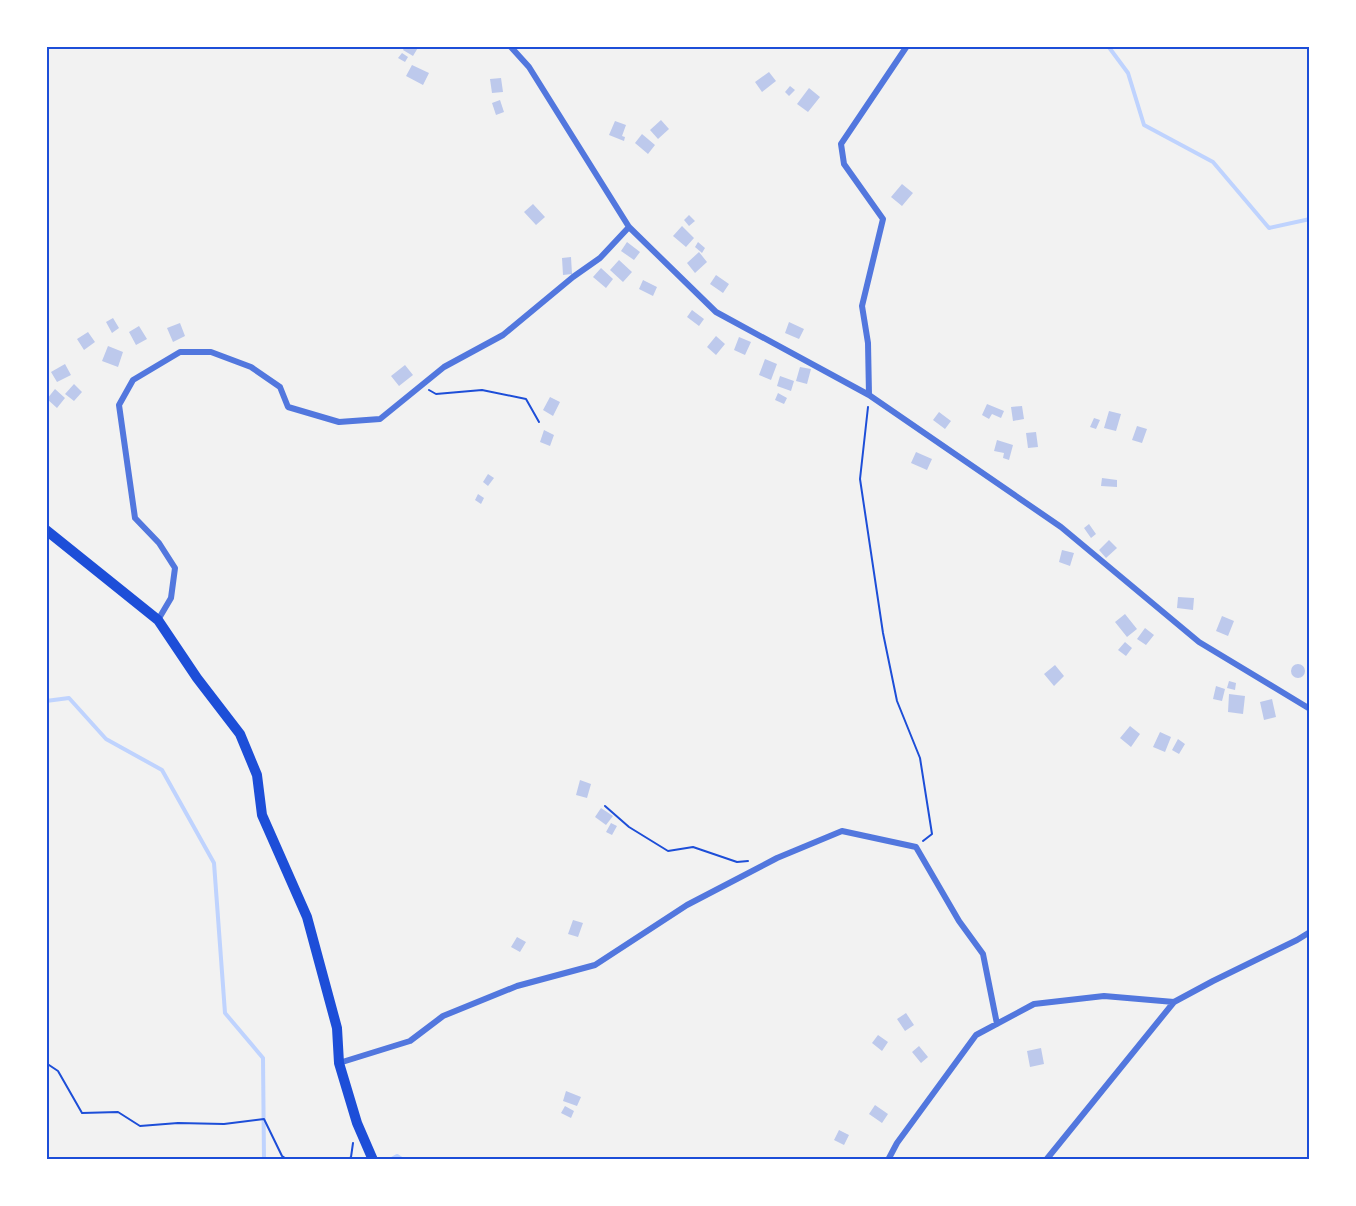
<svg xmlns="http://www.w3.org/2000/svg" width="1356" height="1206" font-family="'DM Sans',sans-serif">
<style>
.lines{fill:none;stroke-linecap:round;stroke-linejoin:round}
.stream{stroke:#bfd3fe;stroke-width:4}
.building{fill:#bdc9ec}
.path{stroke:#1d4ed8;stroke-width:2}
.minor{stroke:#5277de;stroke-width:6}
.secondary{stroke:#1d4ed8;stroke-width:10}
.neatline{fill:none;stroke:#1d4ed8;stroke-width:2}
</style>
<rect width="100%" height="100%" fill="#f2f2f2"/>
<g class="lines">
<path class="stream" d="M1108 46 1128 73 1144 125 1213 162 1269 228 1310 219
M46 701 69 698 106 739 162 770 214 863 225 1013 263 1058 264 1160
M390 1160 397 1156 403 1160"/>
</g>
<path class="building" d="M405 46H419L413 56 403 50Z
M402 53 408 57 405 62 398 58Z
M412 65 429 73 423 85 406 76Z
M769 72 776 81 762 92 755 82Z
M501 78 503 92 492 93 490 79Z
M790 86 795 90 789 96 785 92Z
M809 88 820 97 808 112 797 104Z
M500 100 504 112 496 115 492 103Z
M661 120 669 129 658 139 650 130Z
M615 121 626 125 622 136 625 137 624 141 609 135Z
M642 134 655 145 648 154 635 143Z
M902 184 913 193 902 206 891 197Z
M533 204 545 217 536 225 524 212Z
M689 215 695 221 689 226 684 220Z
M682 226 694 238 686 247 673 236Z
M627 242 640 252 634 260 621 251Z
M698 242 705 248 702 253 695 247Z
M699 252 707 262 695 273 687 263Z
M571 257 572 274 563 275 562 258Z
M619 260 632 272 623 282 610 270Z
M601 268 613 279 606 288 593 277Z
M716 275 729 284 723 293 710 284Z
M643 280 657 287 653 296 639 289Z
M692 310 704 319 699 326 687 317Z
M113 318 119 328 112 333 106 322Z
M789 322 804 329 799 339 785 333Z
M180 323 185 336 173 342 167 328Z
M139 326 147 339 136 345 129 332Z
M88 332 95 342 84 350 77 339Z
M716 336 725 344 716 355 707 347Z
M739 337 751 342 745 355 734 350Z
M108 346 123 352 118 367 102 361Z
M765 359 777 364 771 380 759 375Z
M65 364 71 375 57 382 51 372Z
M405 365 413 375 399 386 391 376Z
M800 367 811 369 807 384 796 381Z
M780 376 794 381 791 391 777 386Z
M74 384 82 392 74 401 65 394Z
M55 389 65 398 57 408 47 399Z
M778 393 787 398 784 404 775 400Z
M550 397 560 402 553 416 543 410Z
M987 404 1004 411 1001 418 992 414 989 419 982 415Z
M1022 406 1024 419 1013 421 1011 407Z
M1109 411 1121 414 1116 431 1104 428Z
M939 412 951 421 945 429 933 420Z
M1094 418 1100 420 1096 429 1090 427Z
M1137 426 1147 429 1142 443 1132 440Z
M544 430 554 435 550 446 540 442Z
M1036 432 1038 447 1028 448 1026 433Z
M997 440 1013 445 1009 460 1003 458 1004 453 994 451Z
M916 452 932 459 927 470 911 463Z
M488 474 494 478 488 486 483 482Z
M1102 478 1117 480V487L1101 486Z
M478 494 484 498 481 504 475 500Z
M1089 524 1096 534 1091 538 1084 528Z
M1109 540 1117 548 1106 558 1099 550Z
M1062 550 1074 553 1070 566 1059 562Z
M1178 597 1194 598 1193 610 1177 608Z
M1125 614 1137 629 1127 637 1115 622Z
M1222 616 1234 621 1228 636 1216 631Z
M1145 628 1154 635 1146 645 1137 639Z
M1125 642 1132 648 1126 656 1118 650Z
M1291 671a7 7 0 1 1 14 0a7 7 0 1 1-14 0Z
M1055 665 1064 676 1054 686 1044 674Z
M1229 681 1236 683 1235 690 1227 688Z
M1216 686 1225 689 1222 701 1213 699Z
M1229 694 1245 696 1243 714 1228 712Z
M1272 699 1276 717 1264 720 1260 702Z
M1130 726 1140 734 1131 747 1120 738Z
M1160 732 1171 737 1165 752 1153 747Z
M1178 739 1185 744 1179 754 1172 750Z
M580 780 591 784 587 798 576 795Z
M601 808 613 816 606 825 595 817Z
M611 823 617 826 612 835 606 832Z
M573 920 583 923 578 937 568 934Z
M517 937 526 942 520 952 511 947Z
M906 1013 914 1025 905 1031 897 1019Z
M878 1035 888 1042 882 1051 872 1043Z
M919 1046 928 1057 921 1063 912 1052Z
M1041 1048 1044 1064 1030 1067 1027 1051Z
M566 1091 581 1097 577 1106 563 1101Z
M875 1105 888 1114 882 1123 869 1114Z
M565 1106 574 1111 571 1118 561 1113Z
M839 1130 849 1135 844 1145 834 1140Z"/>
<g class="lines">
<path class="path" d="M429 390 436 394 482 390 526 399 539 422
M868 407 860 479 883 633 897 701 920 758 932 834 923 841
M605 806 629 827 668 851 693 847 737 862 748 861
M46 1063 58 1071 82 1113 118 1112 140 1126 178 1123 224 1124 264 1119 282 1156 288 1160
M346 1160 351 1157 353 1143"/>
<path class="minor" d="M510 46 529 67 629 227 716 312 869 395 1061 527 1199 642 1310 709
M869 395 868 343 862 306 883 219 844 164 841 144 907 46
M158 620 171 598 175 568 159 543 135 518 119 405 133 380 180 352H211L251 367 280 387 288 407 339 422 380 419 444 367 503 335 573 277 600 258 629 227
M339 1063 410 1041 443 1016 517 986 595 965 687 905 777 858 842 831 916 847 959 921 983 954 997 1024
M888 1160 897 1143 976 1035 1034 1004 1104 996 1174 1002
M1046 1160 1174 1002 1213 981 1297 940 1310 932"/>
<path class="secondary" d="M46 530 158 620 197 678 240 734 257 775 262 815 307 917 337 1028 339 1063 357 1123 373 1160"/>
</g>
<rect width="1356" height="1206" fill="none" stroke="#ffffff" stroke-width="96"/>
<rect x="48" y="48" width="1260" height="1110" class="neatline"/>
</svg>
